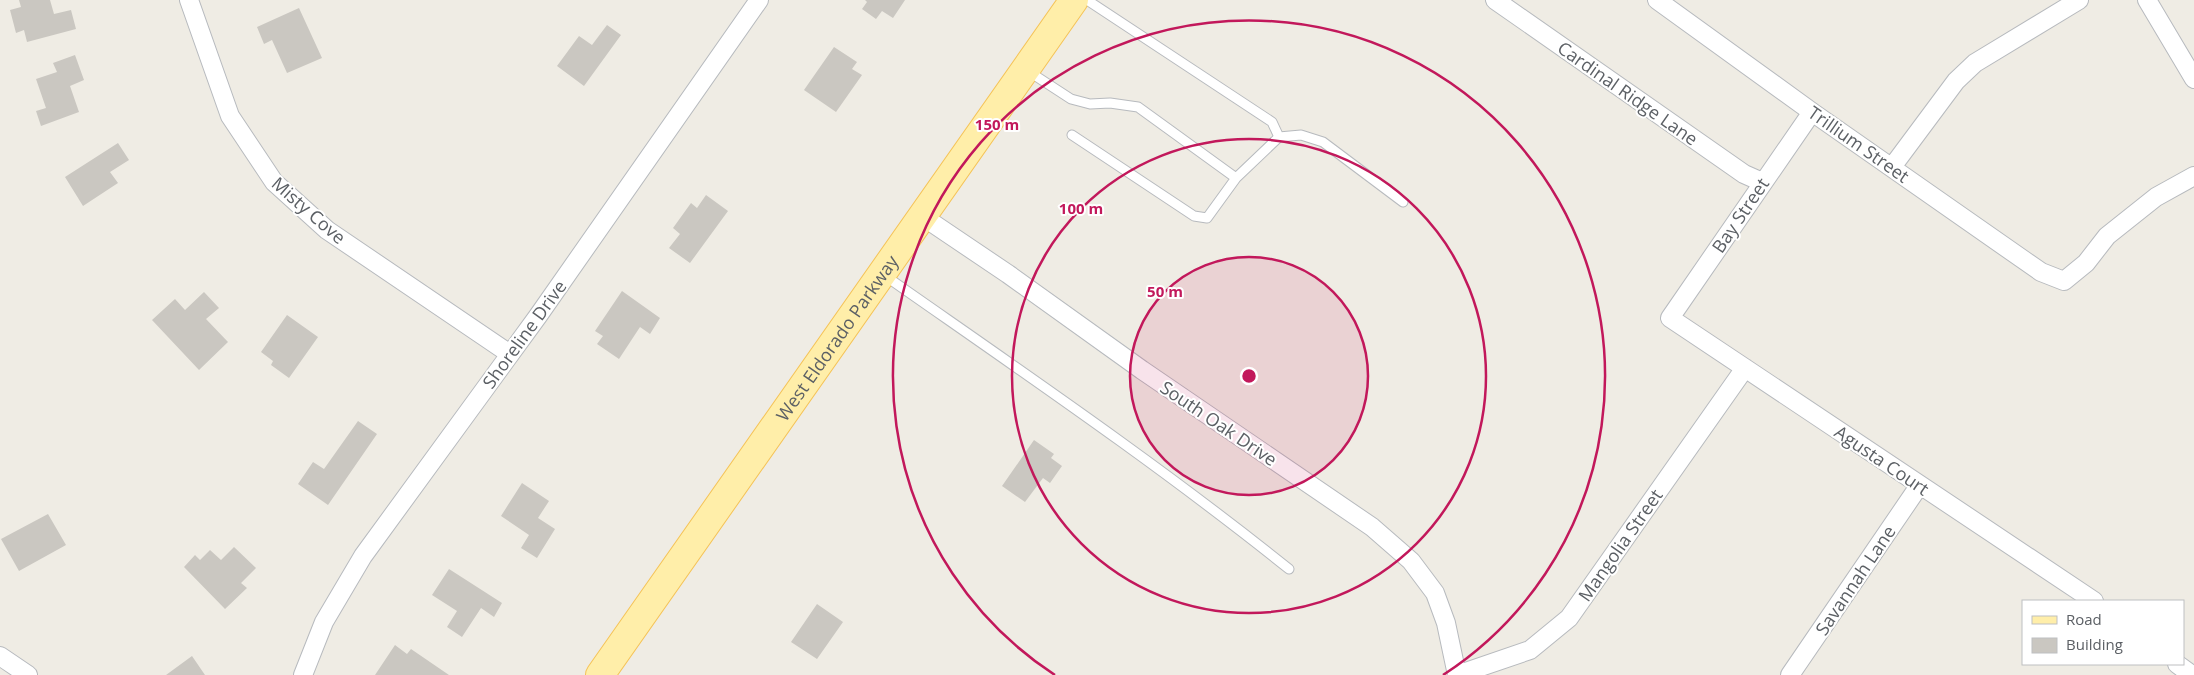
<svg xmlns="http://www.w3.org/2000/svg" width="2194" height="675" font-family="'Open Sans',sans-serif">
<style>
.building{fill:#cac7c1}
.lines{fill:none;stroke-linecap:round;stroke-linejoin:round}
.service-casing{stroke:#b7babe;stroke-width:11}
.minor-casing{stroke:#b7babe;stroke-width:20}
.primary-casing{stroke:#f5c357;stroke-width:30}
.service{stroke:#fff;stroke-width:9}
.minor{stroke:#fff;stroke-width:18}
.primary{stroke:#ffeea9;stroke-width:28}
.ring{fill:none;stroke:#c2185b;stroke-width:2.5}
.labels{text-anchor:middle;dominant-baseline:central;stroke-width:4;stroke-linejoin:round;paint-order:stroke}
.street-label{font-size:18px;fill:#5c6065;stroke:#fff}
.centre{fill:#c2185b;stroke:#fff;stroke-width:2.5}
.ring-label{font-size:15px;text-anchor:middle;font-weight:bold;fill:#c2185b;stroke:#fff;stroke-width:4;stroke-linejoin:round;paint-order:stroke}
</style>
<rect width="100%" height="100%" fill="#efece4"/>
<path class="building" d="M19 0H50L54 14 71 10 76 29 27 42 24 30 16 33 10 10 21 7Z
M865 0H905L893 18 882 11 876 19 862 9 867 2Z
M299 8 322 58 287 73 272 40 264 44 257 27Z
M607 25 621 35 584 86 557 66 579 36 592 45Z
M834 47 857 62 852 69 862 75 836 112 804 90Z
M75 55 84 80 70 86 79 112 41 126 36 111 46 108 36 79 57 72 53 63Z
M118 143 129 160 110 172 118 183 83 206 65 177Z
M706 195 728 211 690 263 669 248 680 234 673 228 691 203 697 208Z
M622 291 660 318 650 334 640 327 619 359 597 344 603 336 595 331Z
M204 292 219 308 206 319 228 342 199 370 152 320 175 299 185 310Z
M287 315 318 337 289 378 271 365 273 361 261 352Z
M358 421 377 434 328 505 298 484 313 462 324 469Z
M1034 440 1054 454 1051 458 1062 466 1050 483 1043 478 1025 502 1002 486Z
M522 483 549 501 538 518 555 529 537 558 521 548 529 535 501 516Z
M48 514 66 545 19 571 1 539Z
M234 547 256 568 241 583 247 588 225 609 184 567 195 555 200 560 210 550 221 560Z
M449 569 502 603 494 617 481 608 462 637 447 627 457 611 432 595Z
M817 604 843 622 817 659 791 642Z
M395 645 407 654 411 649 449 675H375Z
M192 656 205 675H166Z"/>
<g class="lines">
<g class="service-casing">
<path id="service" d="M1087 0 1272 122 1279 137
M1028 71 1071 99 1090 104 1110 103 1138 107 1236 178
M1072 135 1194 216 1207 218 1236 178 1279 137 1301 135 1323 142 1403 202
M884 275C1021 371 1158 464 1289 569"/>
</g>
<g class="minor-casing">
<path id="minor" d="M189 0 230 116 274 182 327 230 510 354
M1495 0 1744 174 1762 182
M1657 0 1812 112 2041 272 2064 281 2086 263 2107 236 2156 197 2194 176
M2147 0 2194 79
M1812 112 1670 318 2094 601
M1892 167 1956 81 1975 63 2079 0
M922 216 1008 274 1142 370 1372 527 1411 561 1435 593 1446 623 1457 675
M0 656 28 675
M2177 664 2192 675
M303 675 324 622 363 556 538 316 759 0
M1457 675 1530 650 1569 618 1745 368
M1790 675 1919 486"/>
</g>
<g class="primary-casing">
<g id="primary">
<path id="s1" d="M600 675 1074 0"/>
</g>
</g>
<use href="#service" class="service"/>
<use href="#minor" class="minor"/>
<use href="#primary" class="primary"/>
</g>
<circle cx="1249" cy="376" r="119" fill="#c2185b" fill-opacity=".12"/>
<g class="ring">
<circle cx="1249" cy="376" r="119"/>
<circle cx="1249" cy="376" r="237"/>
<path d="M1055 675A356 356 0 1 1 1443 675"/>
</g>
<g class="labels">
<g class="street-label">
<text transform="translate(1628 93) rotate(35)">Cardinal Ridge Lane</text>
<text transform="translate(1859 144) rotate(35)">Trillium Street</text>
<text transform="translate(309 210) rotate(41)">Misty Cove</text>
<text transform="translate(1740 215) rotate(-56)">Bay Street</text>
<text transform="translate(524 334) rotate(-54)">Shoreline Drive</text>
<text stroke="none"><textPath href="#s1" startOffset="412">West Eldorado Parkway</textPath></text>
<text transform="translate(1219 423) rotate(34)">South Oak Drive</text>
<text transform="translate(1882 460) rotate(34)">Agusta Court</text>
<text transform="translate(1620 545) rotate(-55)">Mangolia Street</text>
<text transform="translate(1855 580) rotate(-56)">Savannah Lane</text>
</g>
</g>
<circle cx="1249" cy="376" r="8" class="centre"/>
<g class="ring-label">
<text x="997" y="130">150 m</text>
<text x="1081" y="214">100 m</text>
<text x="1165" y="297">50 m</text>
</g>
<rect x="2022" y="600" width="162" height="65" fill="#ffffff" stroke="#bebfc1"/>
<rect x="2032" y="616" width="25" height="8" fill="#ffeea9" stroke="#bebfc1"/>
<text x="2066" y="625" font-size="15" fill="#5c6065">Road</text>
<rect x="2032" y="638" width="25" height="15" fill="#cac7c1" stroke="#bebfc1"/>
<text x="2066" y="650" font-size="15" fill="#5c6065">Building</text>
</svg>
